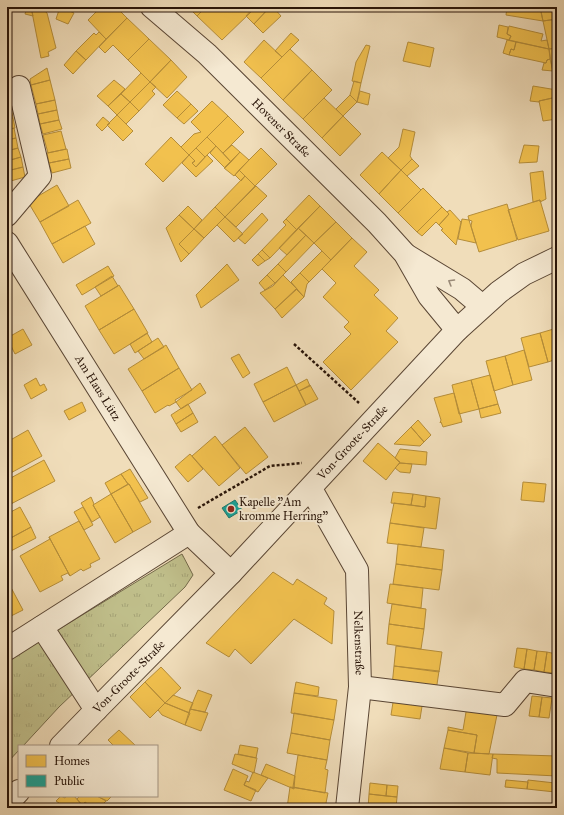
<svg xmlns="http://www.w3.org/2000/svg" width="564" height="815" font-family="'IM FELL Great Primer',serif">
<style>
.grass{fill:url(#grass-tufts);stroke:#746a4a}
.homes{fill:#f2c14e;stroke:#b58d39}
.public{fill:#17a398;stroke:#1c786d}
.lines{fill:none;stroke-linecap:round;stroke-linejoin:round}
.minor-casing{stroke:#5a4634;stroke-width:24}
.path{stroke:#281408;stroke-width:2.5;stroke-dasharray:3 2;stroke-linecap:butt}
.minor{stroke:#f5e9d2;stroke-width:22}
.oneway{stroke:#998977}
.poi-dot{fill:#8f2418;stroke:#f5e9d2;stroke-width:1.5}
.labels{text-anchor:middle;dominant-baseline:central;stroke-width:4;stroke-linejoin:round;paint-order:stroke}
.street-label{font-size:12px;fill:#281408;stroke:#f5e9d2}
.poi-label{font-size:12px;fill:#281408;stroke:#f5e9d2;text-anchor:start}
</style>
<defs>
<pattern id="grass-tufts" width="24" height="20" patternUnits="userSpaceOnUse"><rect width="24" height="20" fill="#c0bf8b"/><path d="M3 7l-1-3M5 7V3M7 7l1-3M15 17l-1-3M17 17v-4M19 17l1-3" fill="none" stroke="#a5a376"/></pattern>
</defs>
<rect width="100%" height="100%" fill="#f0ddba"/>
<filter id="stains"><feTurbulence type="fractalNoise" baseFrequency=".005" numOctaves="4"/><feColorMatrix values="0 0 0 0 .2 0 0 0 0 .09 0 0 0 0 .02 0 0 0 .5 -.17"/></filter>
<radialGradient id="worn" r=".72"><stop offset=".6" stop-color="#630" stop-opacity="0"/><stop offset="1" stop-color="#630" stop-opacity=".3"/></radialGradient>
<path class="grass" d="M182 554 193 575 185 587 59 707 23 746H19V750L7 763V661Z"/>
<path class="homes" d="M27 7H31L33 16 25 14Z
M31 7H40L47 13 56 48 48 52 49 56 41 58Z
M60 7 74 13 68 24 56 19Z
M101 7H116L127 18 106 39 88 20Z
M188 7H206L197 16Z
M206 7H246L251 12 222 40 197 16Z
M254 7H265L268 9 254 24 246 16Z
M270 7H273L281 16 263 33 254 24Z
M507 7H540L543 21 506 15Z
M540 7H557V19L543 21Z
M127 18 149 39 128 60 113 45 105 53 99 47Z
M557 19V48L549 49 543 21Z
M499 25 508 27 507 34 511 36 509 40 497 37Z
M509 26 543 34 541 41 547 40 549 49 509 40 511 36 507 34Z
M99 32 106 39 86 60 76 51 94 33 96 35Z
M291 33 299 40 282 57 275 51Z
M149 39 171 60 150 82 128 60Z
M264 40 282 57 261 78 244 62Z
M507 40 516 42 514 50 511 49 509 55 503 53Z
M408 42 434 48 430 67 403 61Z
M516 42 549 49 550 59 547 60 546 63 509 55 511 49 514 50Z
M366 45 370 46 361 83 352 81 356 62Z
M557 48V72L553 73 549 49Z
M290 49 312 70 283 100 261 78Z
M76 51 86 60 73 74 64 65Z
M550 59 553 71 542 70 544 63H546L547 60Z
M171 60 187 77 167 98 150 82Z
M47 68 50 80 31 85 30 79Z
M312 70 332 90 303 119 283 100Z
M141 73 150 82 130 102 121 94Z
M50 80 55 100 36 104 31 85Z
M114 80 125 89 108 106 97 96Z
M354 81 361 83 357 102 350 95Z
M150 82 156 87 152 91 155 94 139 111 130 102Z
M533 86 557 90V97L539 101V102L530 101Z
M177 91 191 104 177 118 163 105Z
M360 91 370 94 368 105 357 102Z
M121 94 130 102 117 115 108 106Z
M350 95 357 102 343 116 336 109Z
M557 97V119L543 121 539 101Z
M324 98 343 116 322 138 303 119Z
M55 100 57 110 38 114 36 104Z
M212 101 228 116 189 155 181 147 194 134 201 132 191 122Z
M130 102 139 111 126 124 117 115Z
M191 104 198 111 184 124 177 118Z
M11 108 13 118 7 119V109Z
M57 110 59 120 40 124 38 114Z
M117 115 133 131 123 141 107 125Z
M228 116 244 132 223 153 207 137Z
M343 116 361 134 340 156 322 138Z
M103 117 110 123 102 131 96 125Z
M13 118 15 128 7 130V119Z
M59 120 62 129 43 134 40 124Z
M14 128 16 138 7 140V130Z
M403 129 415 132 410 156 412 159 401 170 388 158 399 147Z
M61 131 66 149 48 153 43 135Z
M171 137 189 155 163 182 145 164Z
M207 137 216 146 205 157 196 148Z
M16 138 18 148 7 151V140Z
M232 145 240 152 231 162 223 153Z
M524 145 539 146 537 162 519 163Z
M216 146 231 162 225 168 210 153Z
M18 148 21 157 7 161V151Z
M196 148 205 157 196 167 192 163 195 161 189 155Z
M261 148 277 164 255 186 239 170Z
M67 149 69 159 49 163 47 153Z
M240 152 249 160 234 176 224 168Z
M382 152 401 170 379 194 360 175Z
M189 155 195 161 192 163 196 167 207 155 213 161 196 177 182 163Z
M21 157 23 167 7 171V161Z
M69 159 71 168 52 173 49 163Z
M412 159 419 166 407 176 401 170Z
M23 167 25 177 7 182V171Z
M239 170 245 176 241 181 235 175Z
M401 170 421 190 398 213 379 194Z
M543 171 546 199 540 202V200L533 202 530 173Z
M245 176 255 186 225 217 215 207Z
M57 185 69 206 40 222 28 202Z
M256 186 267 196 236 227 225 217Z
M423 188 442 207 417 232 398 213Z
M309 195 320 206 297 230 286 219Z
M78 200 91 223 52 244 40 222Z
M540 200 549 231 518 240 508 210Z
M507 204 517 240 479 252 471 226 472 221 469 220 468 216Z
M188 206 202 220 194 229 179 215Z
M320 206 336 222 314 243 298 228Z
M215 207 225 217 204 238 194 229Z
M442 207 449 214 439 225 436 222 422 236 417 232Z
M450 210 461 222 456 245 441 230 443 229 439 225 449 214 447 212Z
M262 213 268 220 245 244 238 238Z
M179 215 194 229 179 244 189 254 181 262 166 228Z
M225 217 243 234 234 242 217 225Z
M286 219 297 230 270 258 262 250 286 225 283 222Z
M462 219 469 220 476 243 458 239Z
M336 222 352 238 331 260 314 243Z
M85 226 95 244 63 263 52 244Z
M298 228 306 235 287 255 279 248Z
M194 229 204 238 189 254 179 244Z
M306 235 314 243 286 272 278 264Z
M352 238 367 252 354 266 379 290 374 295 398 318 386 331 398 342 351 390 323 362 351 334 344 327 349 322 323 297 336 283 322 269Z
M262 250 270 258 265 261 258 254Z
M322 251 331 260 309 282 300 273Z
M258 254 265 261 258 266 252 260Z
M227 264 239 280 201 308 196 295Z
M278 264 286 272 275 283 267 275Z
M108 266 114 276 82 295 76 285Z
M300 273 309 282 307 284 304 297 291 282Z
M267 275 275 283 265 290 259 283Z
M283 275 297 289 275 309 260 293 273 286Z
M112 276 118 286 101 296 95 287Z
M119 285 134 309 99 330 85 306Z
M296 289 304 297 282 318 275 309Z
M134 309 148 333 114 354 99 330Z
M557 328V359L548 362 540 333Z
M23 329 32 345 15 354 7 338Z
M147 333 152 342 135 353 130 344Z
M540 333 548 362 529 367 521 338Z
M158 338 164 347 144 359 138 351Z
M166 345 179 368 142 391 128 369Z
M524 350 532 380 513 385 505 356Z
M239 354 250 373 243 378 231 358Z
M505 356 513 385 494 391 486 361Z
M287 367 296 385 263 402 254 384Z
M179 368 192 390 175 400 176 402 169 406 168 405 155 413 142 391Z
M490 375 498 404 479 409 471 380Z
M36 378 40 386 44 384 47 390 31 399 24 385Z
M307 379 310 386 299 391 296 385Z
M471 380 479 409 459 414 452 385Z
M200 383 206 393 181 409 176 402Z
M296 385 306 405 274 422 263 402Z
M310 385 318 399 306 405 299 391Z
M454 393 462 422 443 427 441 422 440 423 441 420 434 398Z
M82 402 86 411 69 420 64 411Z
M188 404 193 413 176 424 171 415Z
M498 404 501 413 481 418 479 409Z
M193 413 198 422 181 432 176 424Z
M418 420 431 435 424 442 411 427Z
M245 427 268 457 246 474 222 445Z
M411 427 424 442 420 446 394 444Z
M28 430 42 456 7 475V442Z
M215 436 240 468 219 486 192 456Z
M378 443 400 462 386 480 363 461Z
M400 449 427 452 426 465 400 463 395 458Z
M190 454 203 469 188 482 175 467Z
M44 460 55 481 7 506V480Z
M400 463 412 464 410 473 400 472 395 468Z
M130 469 148 498 140 502 129 484H128L121 474Z
M121 474 128 484 111 494 105 483Z
M523 482 546 484 544 502 521 500Z
M129 484 151 522 133 532 111 494Z
M393 492 413 494 411 505 391 503Z
M111 494 133 532 115 543 93 505Z
M413 494 426 496 425 507 411 505Z
M426 496 440 498 436 529 390 523 394 503 425 507Z
M91 497 94 504 93 505 100 517 92 522 81 503Z
M20 507 31 527 7 540V514Z
M83 507 93 525 84 530 74 512Z
M79 521 100 559 90 564 91 567 83 571 81 569 70 576 49 537Z
M390 523 424 528 421 547 387 543Z
M31 527 36 538 7 553V540Z
M49 537 70 576 68 573 61 576 63 580 40 592 20 556 50 539Z
M398 544 444 550 442 570 396 564Z
M396 564 442 570 439 590 393 584Z
M273 572 293 585 297 579 327 598 324 604 334 611 332 644 294 619 251 664 235 649 229 657 206 643Z
M7 580 23 610 7 618Z
M390 584 423 588 421 608 387 603Z
M392 604 426 609 424 629 389 624Z
M389 624 424 629 421 649 387 644Z
M396 646 442 652 439 672 394 666Z
M517 648 527 649 524 669 514 667Z
M527 649 537 651 534 670 524 669Z
M537 651 547 652 544 672 534 670Z
M547 652 556 654 554 673 544 672Z
M394 666 439 671 436 691 392 686Z
M161 667 181 688 165 703 145 682Z
M145 682 165 703 150 718 130 697Z
M296 682 319 687 318 696 294 693Z
M198 690 212 695 205 712 190 709Z
M294 693 337 700 334 720 291 713Z
M173 695 193 703 189 713 165 703Z
M394 696 423 700 420 719 391 715Z
M532 696 542 697 539 717 529 716Z
M542 697 552 698 549 718 539 717Z
M165 703 190 713 185 725 162 715 158 710Z
M467 706 498 710 489 754 474 753 477 735 448 730V727L463 730Z
M190 709 208 713 201 731 185 725Z
M294 713 334 720 330 740 291 733Z
M119 730 136 746H114L108 740Z
M448 730 477 735 474 753 444 748Z
M291 733 330 740 327 760 287 753Z
M240 745 258 748 256 758 238 754Z
M444 748 468 753 465 772 440 769Z
M468 753 493 754 490 775 465 772Z
M235 754 257 758 254 773 232 764Z
M493 754 557 756V776L497 773V759L492 758Z
M298 755 327 760 325 769 328 770 325 793 293 787Z
M266 764 295 776 294 789 261 775Z
M233 769 248 776 244 785 256 790 251 801 224 790Z
M253 772 268 778 258 792 244 785 246 781 249 782Z
M506 780 528 782 527 789 505 787Z
M528 780 555 783V792L527 789Z
M370 783 387 785 386 796 369 794Z
M387 785 398 786 397 797 386 796Z
M290 787 328 793 325 808H287Z
M369 794 397 797 396 808H368Z
M61 796 65 798 66 796H74L82 805 85 802 92 808H54L59 803 56 801Z
M80 796H97L106 801 99 808H92L85 802 82 805 77 799Z
M97 796H112L107 801Z"/>
<path class="public" d="M235 500 242 510 229 518 222 508Z"/>
<g class="lines">
<g class="minor-casing">
<g id="minor">
<path id="s1" d="M152 7 207 54 377 223 405 254 429 296 457 330"/>
<path d="M7 215 40 176 19 87"/>
<path id="s2" d="M7 243 189 533 231 573"/>
<path d="M406 255 462 289 482 306"/>
<path id="s3" d="M311 489 357 570 360 687 347 808"/>
<path d="M42 627 96 710"/>
<path d="M7 649 189 533"/>
<path d="M360 687 505 705 525 681 557 686"/>
<path id="s4" d="M61 746 96 710 231 573 457 330 499 292 524 274 557 258"/>
<path d="M7 804 19 791"/>
</g>
</g>
<path class="path" d="M294 344 359 403
M198 508 270 466 302 463
M553 808 557 797"/>
<use href="#minor" class="minor"/>
</g>
<defs><path id="oneway-chevron" d="M-2-3.5L2.5 0L-2 3.5" fill="none" stroke-width="1.6" stroke-linecap="round" stroke-linejoin="round"/></defs>
<use class="oneway" href="#oneway-chevron" transform="translate(451 282) rotate(-149)"/>
<circle class="poi-dot" cx="231" cy="509" r="4"/>
<g class="labels">
<g class="street-label">
<text stroke="none"><textPath href="#s1" startOffset="177">Hovener Straße</textPath></text>
<text stroke="none"><textPath href="#s2" startOffset="171">Am Haus Lütz</textPath></text>
<text stroke="none"><textPath href="#s4" startOffset="421">Von-Groote-Straße</textPath></text>
<text stroke="none"><textPath href="#s3" startOffset="166">Nelkenstraße</textPath></text>
<text stroke="none"><textPath href="#s4" startOffset="97">Von-Groote-Straße</textPath></text>
</g>
<g class="poi-label">
<text x="239" y="502">Kapelle "Am<tspan x="239" dy="14">kromme Herring"</tspan></text>
</g>
</g>
<rect width="564" height="815" fill="none" stroke="#f0ddba" stroke-width="24"/>
<rect x="8" y="8" width="548" height="799" fill="none" stroke="#281408" stroke-width="2"/>
<rect x="12" y="12" width="540" height="791" fill="none" stroke="#281408"/>
<rect x="18" y="745" width="140" height="52" fill="#f5e9d2" stroke="#a39481"/>
<rect x="26" y="755" width="20" height="12" fill="#f2c14e" stroke="#a39481"/>
<text x="54" y="765" font-size="12" fill="#281408">Homes</text>
<rect x="26" y="775" width="20" height="12" fill="#17a398" stroke="#a39481"/>
<text x="54" y="785" font-size="12" fill="#281408">Public</text>
<rect width="100%" height="100%" filter="url(#stains)"/>
<rect width="100%" height="100%" fill="url(#worn)"/>
</svg>
